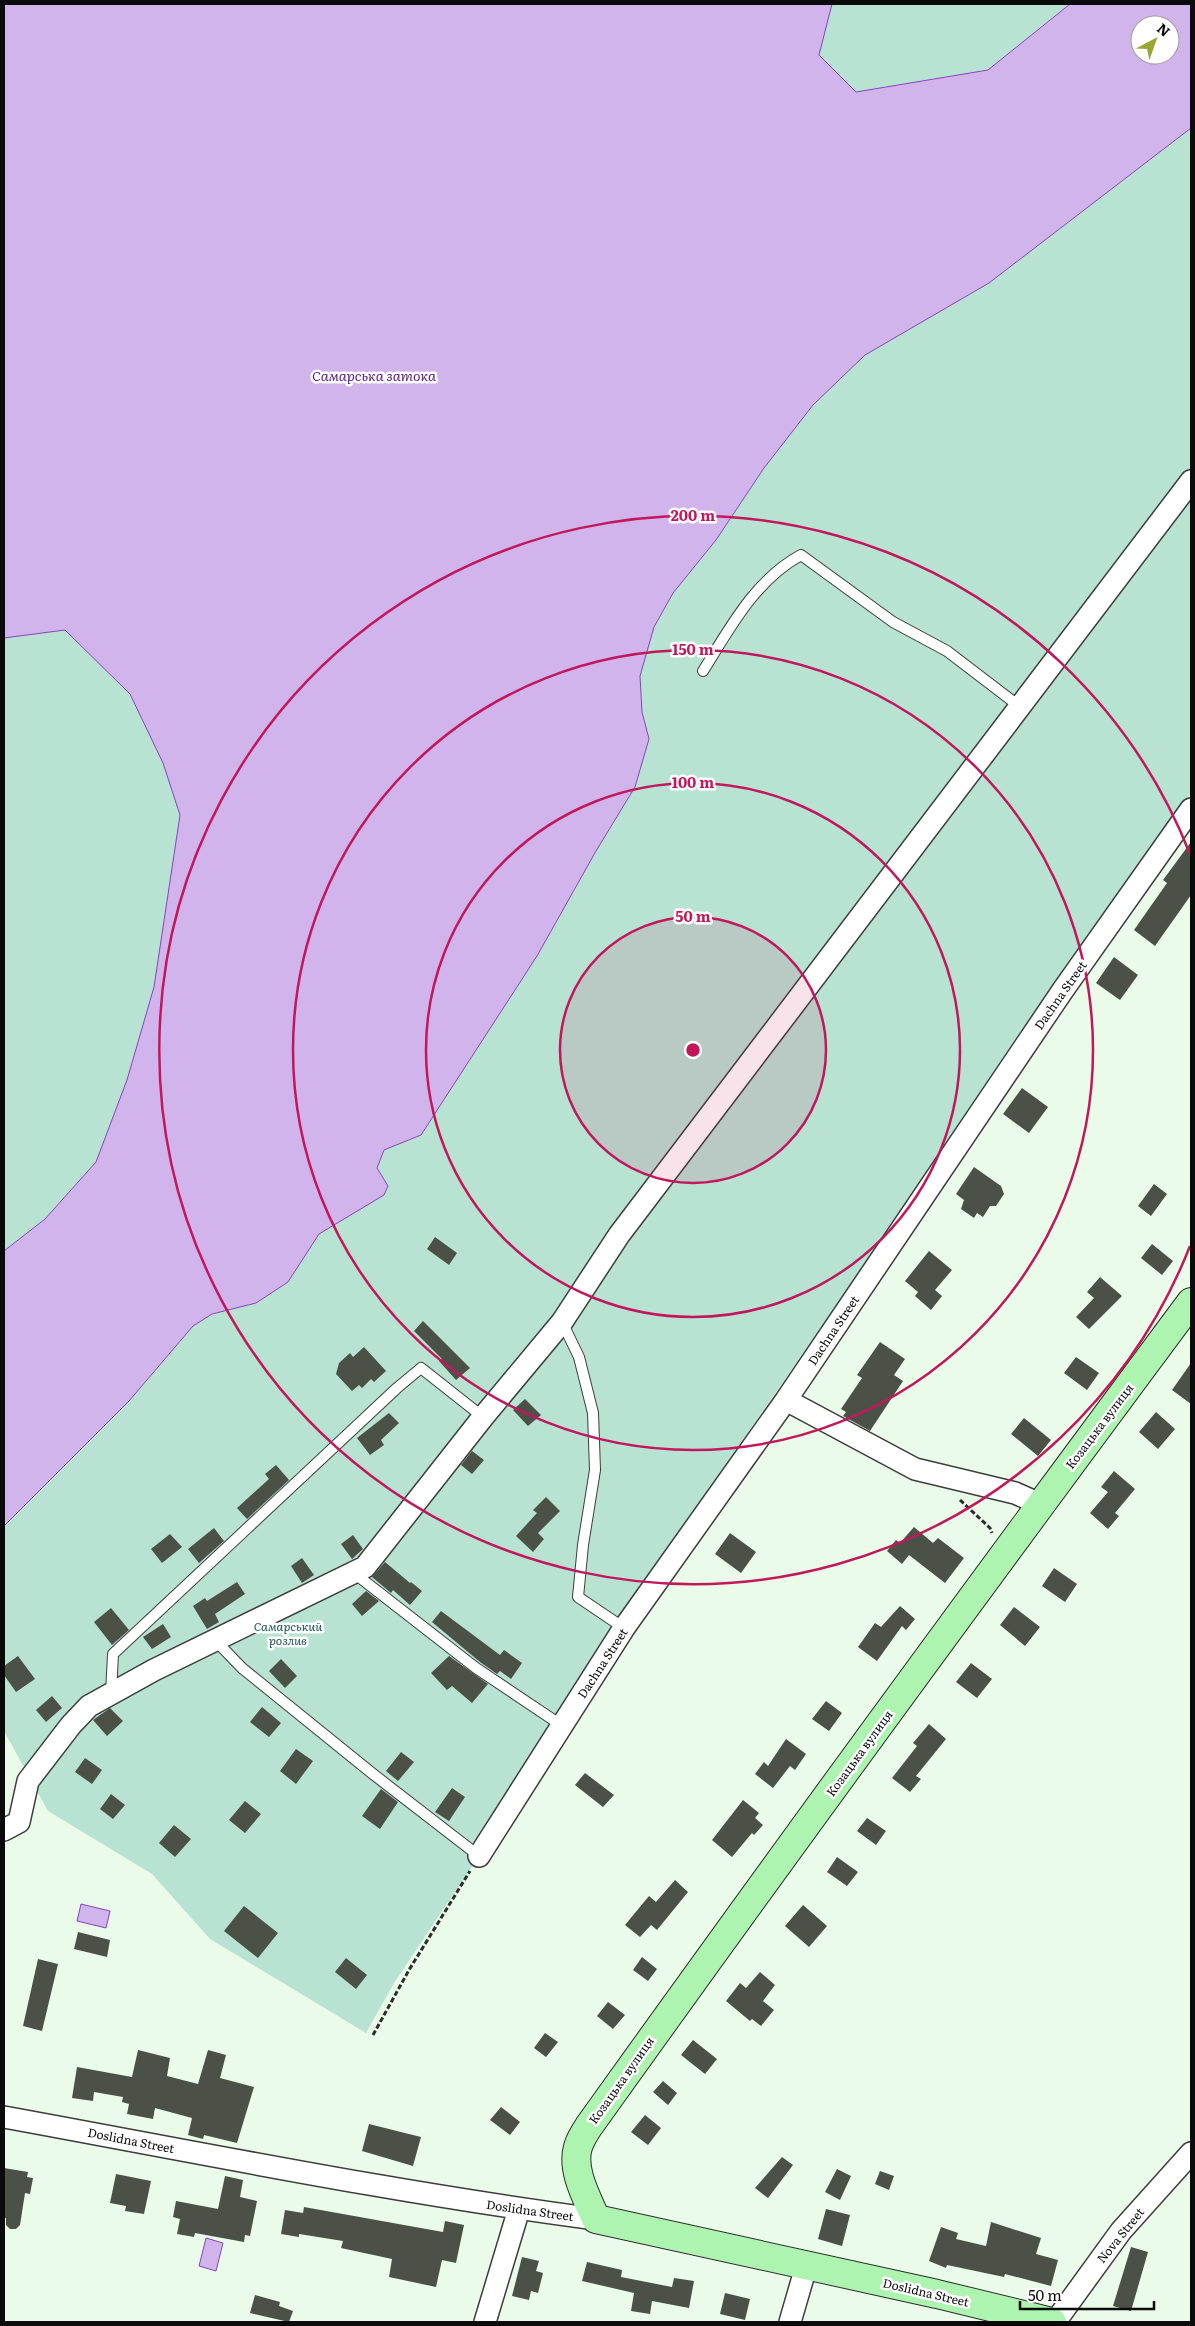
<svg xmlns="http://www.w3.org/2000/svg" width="1195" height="2326" font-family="Literata,serif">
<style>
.green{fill:#b8e2d2}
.water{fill:#d2b4ed;stroke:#8644bb;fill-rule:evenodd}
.building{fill:#4c5148}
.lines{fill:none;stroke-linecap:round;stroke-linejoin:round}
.lane-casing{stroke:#3d3d3d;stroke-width:12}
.street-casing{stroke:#3d3d3d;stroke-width:24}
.secondary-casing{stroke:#2c2c2c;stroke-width:30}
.path{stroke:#2c2c2c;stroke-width:3;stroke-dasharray:5 2.5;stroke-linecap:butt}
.lane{stroke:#fff;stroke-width:10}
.street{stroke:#fff;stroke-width:21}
.secondary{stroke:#acf4af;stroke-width:28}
.ring{fill:none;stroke:#c2185b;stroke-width:2.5}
.labels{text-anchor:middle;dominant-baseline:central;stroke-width:5;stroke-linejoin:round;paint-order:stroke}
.street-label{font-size:12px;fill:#0a0a0a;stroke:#fff}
.park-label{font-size:12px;font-style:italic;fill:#235855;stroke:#fff}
.water-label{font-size:14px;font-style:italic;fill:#60248a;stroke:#fff}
.centre{fill:#c2185b;stroke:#fff;stroke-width:2.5}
.ring-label{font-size:15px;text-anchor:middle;font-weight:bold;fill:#c2185b;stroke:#fff;stroke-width:5;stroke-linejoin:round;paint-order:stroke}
</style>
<rect width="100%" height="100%" fill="#eafce9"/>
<path class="green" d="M832 4H1070L988 70 856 92 819 55Z
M1191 128V793L751 1428 479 1856 394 1983 366 2033 210 1939 152 1874 48 1811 4 1731V1526L129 1401 193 1326 212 1314 256 1303 288 1282 319 1234 384 1195 388 1186 377 1168 384 1150 421 1135 537 956 596 851 635 787 649 739 642 712 640 676 654 627 673 593 716 540 764 468 813 405 865 355 989 283Z
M65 630 130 694 163 763 180 815 154 987 127 1080 96 1162 45 1219 4 1251V638Z"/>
<path class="water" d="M4 4H832L819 55 856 92 988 70 1070 4H1191V128L989 283 865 355 813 405 764 468 716 540 673 593 654 627 640 676 642 712 649 739 635 787 596 851 537 956 421 1135 384 1150 377 1168 388 1186 384 1195 319 1234 288 1282 256 1303 212 1314 193 1326 129 1401 4 1526V1251L45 1219 96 1162 127 1080 154 987 180 815 163 763 130 694 65 630 4 638ZM1140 25H1170V55H1140Z
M81 1904 110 1911 106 1928 77 1921Z
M206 2238 223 2243 216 2271 199 2266Z"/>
<path class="building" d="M1191 842V895L1155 946 1134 930 1167 883 1163 880Z
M1114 957 1138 975 1120 1000 1096 983Z
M1022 1088 1048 1107 1029 1133 1003 1114Z
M974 1167 1001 1186 1004 1194 996 1206H990L983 1217 977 1213 974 1218 961 1209 964 1200 956 1194Z
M1154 1184 1167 1194 1151 1216 1138 1206Z
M435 1237 457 1253 449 1265 427 1249Z
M1152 1244 1173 1261 1162 1275 1141 1258Z
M929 1251 952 1270 935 1290 942 1296 931 1310 915 1296 918 1292 905 1281Z
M1100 1277 1122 1296 1089 1329 1076 1317 1094 1298 1087 1292Z
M423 1321 470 1368 456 1380 439 1361 442 1359 414 1331Z
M880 1342 905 1359 894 1375 903 1381 870 1431 843 1416 846 1412 841 1409 862 1378 857 1375Z
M364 1347 386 1371 374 1382 371 1379 362 1388 359 1385 352 1391 336 1374 339 1363 350 1353 353 1357Z
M1076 1357 1099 1373 1087 1390 1064 1373Z
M1191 1363V1404L1172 1390Z
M525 1399 541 1415 528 1426 513 1410Z
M1156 1412 1175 1429 1158 1449 1139 1432Z
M389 1413 399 1423 381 1440 384 1445 370 1455 357 1438Z
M1024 1418 1051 1440 1038 1456 1011 1434Z
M472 1451 484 1460 472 1474 461 1465Z
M276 1465 289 1480 247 1519 237 1508 269 1479 265 1474Z
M1114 1471 1135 1489 1115 1513 1119 1516 1108 1529 1090 1513 1108 1492 1101 1487Z
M546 1497 560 1511 538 1533 544 1539 533 1552 516 1536 537 1513 533 1510Z
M914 1527 933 1543 938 1538 964 1558 945 1583 909 1555 902 1564 887 1551 896 1540 900 1543Z
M214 1528 224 1541 199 1563 188 1549Z
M730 1533 756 1552 741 1573 715 1554Z
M170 1534 182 1547 162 1563 151 1549Z
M353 1535 363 1549 352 1559 341 1544Z
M302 1558 314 1575 302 1583 291 1566Z
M385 1562 410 1583 411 1582 422 1591 410 1605 393 1590 391 1593 372 1577Z
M1054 1568 1077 1584 1065 1602 1042 1586Z
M237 1582 245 1594 215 1614 219 1622 207 1629 193 1606 205 1598 207 1601Z
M366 1591 379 1601 362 1616 352 1604Z
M900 1606 915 1619 906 1630 902 1626 877 1661 858 1647 875 1623 881 1627Z
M1014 1607 1040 1627 1025 1646 1000 1625Z
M111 1608 129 1630 112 1645 94 1622Z
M441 1611 500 1655 504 1650 522 1663 511 1679 500 1671 497 1674 480 1662 432 1622Z
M163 1624 171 1637 152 1649 143 1637Z
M18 1656 35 1679 16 1692 4 1675V1666Z
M449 1656 488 1684 472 1703 452 1686 447 1690 431 1673Z
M281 1659 297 1676 285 1688 269 1671Z
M971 1663 992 1679 977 1698 956 1682Z
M52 1696 62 1708 46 1722 36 1710Z
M826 1701 842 1713 829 1731 812 1719Z
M262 1707 281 1723 269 1737 250 1722Z
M110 1708 123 1721 107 1736 93 1720Z
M929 1724 946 1739 916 1776 921 1779 910 1792 892 1778 917 1746 913 1743Z
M786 1739 806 1754 795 1770 790 1766 773 1788 755 1774 764 1762 768 1766Z
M296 1749 313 1761 296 1784 280 1771Z
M401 1752 414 1762 398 1781 386 1771Z
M85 1758 102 1770 92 1784 75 1772Z
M585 1773 614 1795 603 1807 575 1785Z
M452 1788 465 1797 449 1821 435 1812Z
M381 1789 398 1802 380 1829 362 1816Z
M111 1794 125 1805 113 1819 100 1809Z
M743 1800 759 1813 755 1818 763 1825 754 1835 752 1833 732 1857 712 1840Z
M245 1801 261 1814 245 1833 229 1820Z
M867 1818 886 1831 876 1845 857 1831Z
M174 1825 191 1839 175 1857 159 1843Z
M837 1857 858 1872 847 1886 827 1872Z
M675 1880 688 1892 657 1930 651 1925 640 1937 625 1925 649 1896 656 1902Z
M803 1905 827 1926 809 1947 785 1926Z
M244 1906 278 1933 258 1958 224 1931Z
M78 1932 110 1940 107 1957 74 1949Z
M642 1957 657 1969 648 1981 633 1970Z
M346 1958 367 1975 356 1989 335 1972Z
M38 1959 58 1964 42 2031 23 2026Z
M760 1972 775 1985 763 2001 774 2010 761 2026 752 2019 750 2021 726 2001 740 1983 746 1988Z
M608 2002 625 2015 613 2029 597 2016Z
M545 2033 558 2042 546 2057 534 2048Z
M693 2040 717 2059 705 2074 681 2055Z
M138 2050 170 2058 167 2076 198 2084 208 2050 226 2055 220 2078 254 2087 237 2143 204 2135 203 2139 188 2135 192 2118 155 2108 153 2119 127 2114 129 2104 122 2102 123 2097 94 2092 93 2101 72 2098 77 2067 132 2077Z
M663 2081 677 2093 668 2105 653 2092Z
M501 2107 520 2122 510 2135 490 2120Z
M645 2115 661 2128 648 2145 631 2132Z
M369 2124 421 2137 413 2166 362 2151Z
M782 2157 793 2165 768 2198 755 2188Z
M4 2168 28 2172 27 2177 33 2178 30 2194 25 2193 20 2225 16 2229H10L6 2225V2218H4Z
M837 2169 851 2176 840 2200 825 2192Z
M880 2171 894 2176 889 2190 875 2184Z
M116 2174 151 2181 144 2214 125 2211 126 2206 110 2203Z
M225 2176 243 2180 240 2197 257 2201 250 2236 245 2235 244 2242 195 2233 194 2237 177 2234 180 2219 173 2217 176 2201 218 2209Z
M304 2207 443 2232 445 2221 464 2225 456 2263 442 2260 436 2287 389 2277 392 2259 341 2248 343 2241 299 2234V2237L281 2234 285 2210 303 2213Z
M826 2209 850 2215 842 2246 818 2239Z
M991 2222 1041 2238 1036 2254 1058 2260 1051 2286 1005 2274 1004 2277 947 2265 946 2268 929 2261 941 2227 958 2233 956 2239 986 2246Z
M1131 2247 1148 2252 1131 2311 1113 2306Z
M522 2257 539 2261 536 2271 543 2273 538 2293 531 2291 529 2300 512 2296Z
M587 2262 622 2270 621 2277 672 2287 674 2278 694 2281 689 2308 652 2301 650 2314 631 2311 634 2293 582 2281Z
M725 2293 750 2299 745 2320 720 2314Z
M255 2295 280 2302 279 2306 293 2311 289 2322 250 2313Z"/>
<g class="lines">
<g class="lane-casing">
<path id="lane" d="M703 671C730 628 755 580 801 555L893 622 947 651 1019 706
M562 1322 579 1357 593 1413 595 1470 583 1545 578 1597 624 1628
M354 1573 476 1668 561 1725
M215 1640 242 1668 373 1774 479 1856
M111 1694 113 1654 397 1388 421 1368 483 1417"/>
</g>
<g class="street-casing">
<path id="street" d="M786 1400 915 1469 1015 1493 1040 1504
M4 1830 19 1822 28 1781 71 1725 89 1706 154 1670 365 1567 483 1417 562 1322 619 1235 1191 481
M479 1856 624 1628 786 1400 1063 990 1191 809
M4 2117C201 2153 397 2193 596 2219
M485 2322 519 2209
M790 2322 806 2267
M1055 2322 1121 2231 1191 2153"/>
</g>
<g class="secondary-casing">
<path id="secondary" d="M1052 2322 937 2294 596 2219C587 2198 571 2170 578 2147 580 2140 585 2132 589 2126 787 1849 988 1575 1191 1302"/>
</g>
<path class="path" d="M960 1500 990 1528 992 1533
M373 2035 409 1970 470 1871"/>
<use href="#lane" class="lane"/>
<use href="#street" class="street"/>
<use href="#secondary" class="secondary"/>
</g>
<circle cx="693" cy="1050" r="133" fill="#c2185b" fill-opacity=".12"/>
<g class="ring">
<circle cx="693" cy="1050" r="133"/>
<circle cx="693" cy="1050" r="267"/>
<circle cx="693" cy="1050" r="400"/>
<path d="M1190 1246A534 534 0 1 1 1190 854"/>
</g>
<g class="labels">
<g class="street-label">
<text transform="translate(1060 995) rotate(-55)">Dachna Street</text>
<text transform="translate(833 1330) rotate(-56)">Dachna Street</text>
<text transform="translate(1099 1426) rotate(-53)">Козацька вулиця</text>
<text transform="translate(602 1663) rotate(-57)">Dachna Street</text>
<text transform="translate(859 1753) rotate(-54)">Козацька вулиця</text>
<text transform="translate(621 2080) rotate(-55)">Козацька вулиця</text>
<text transform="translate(131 2140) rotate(11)">Doslidna Street</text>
<text transform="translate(530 2210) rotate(8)">Doslidna Street</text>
<text transform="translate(1120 2235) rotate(-51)">Nova Street</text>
<text transform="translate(926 2292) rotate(13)">Doslidna Street</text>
</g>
<g class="park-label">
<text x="288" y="1626">Самарський<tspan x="288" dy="14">розлив</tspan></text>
</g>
<g class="water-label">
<text x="374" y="375">Самарська затока</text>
</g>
</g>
<circle cx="693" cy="1050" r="8" class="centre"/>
<g class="ring-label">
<text x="693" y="521">200 m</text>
<text x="693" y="655">150 m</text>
<text x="693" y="788">100 m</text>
<text x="693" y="922">50 m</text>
</g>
<rect width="1195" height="2326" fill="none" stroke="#0a0a0a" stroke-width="10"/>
<g transform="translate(1155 40) rotate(41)"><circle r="24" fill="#ffffff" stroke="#9d9d9d"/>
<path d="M0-4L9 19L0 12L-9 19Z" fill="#9ba734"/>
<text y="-8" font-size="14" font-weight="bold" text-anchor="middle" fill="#0a0a0a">N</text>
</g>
<path d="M1020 2301v8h134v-8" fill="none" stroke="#0a0a0a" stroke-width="2.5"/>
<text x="1028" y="2301" font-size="15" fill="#0a0a0a" stroke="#ffffff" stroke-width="4" paint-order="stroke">50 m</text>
</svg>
